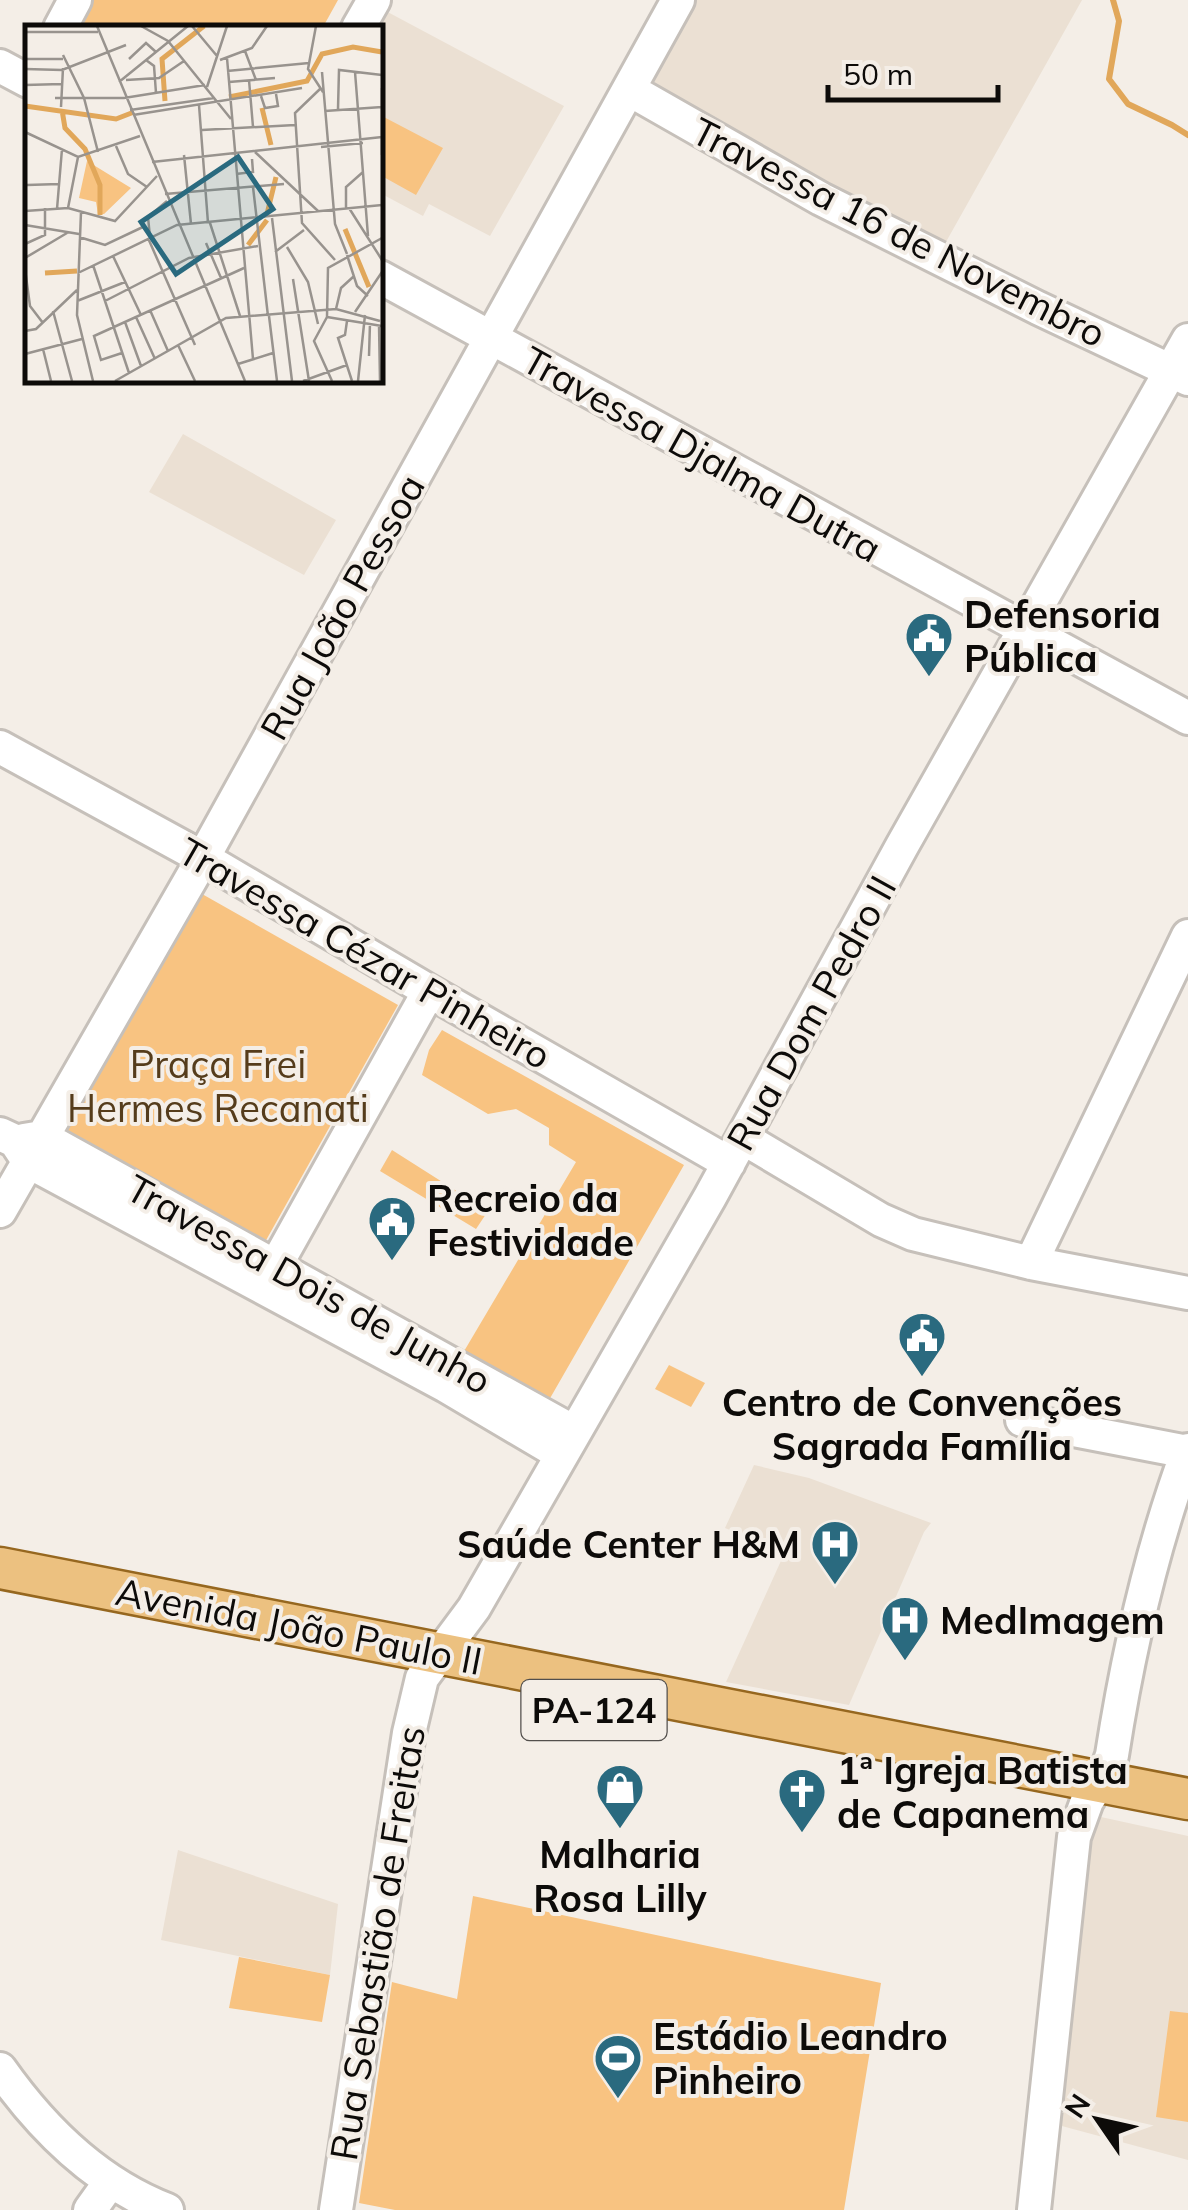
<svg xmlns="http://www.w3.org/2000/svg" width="1188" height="2210" font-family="Mulish,sans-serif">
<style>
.built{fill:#ebe0d3}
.green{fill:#f8c381}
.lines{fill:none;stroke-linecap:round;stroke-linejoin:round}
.stream{stroke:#e1a75a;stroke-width:6}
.minor-casing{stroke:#c6c0ba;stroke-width:38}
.major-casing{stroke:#96671f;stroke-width:45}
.minor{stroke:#fff;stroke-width:32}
.major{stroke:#ecc180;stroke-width:40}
.labels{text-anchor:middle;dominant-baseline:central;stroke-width:8;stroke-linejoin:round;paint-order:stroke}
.shield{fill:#f4eee7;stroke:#524f4c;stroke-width:2.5}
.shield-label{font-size:35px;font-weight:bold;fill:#0d0b09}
.street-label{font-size:38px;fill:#0d0b09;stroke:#f4eee7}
.poi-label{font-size:38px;font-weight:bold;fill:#0d0b09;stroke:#f4eee7;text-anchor:start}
.park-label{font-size:38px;fill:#553c1b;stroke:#f4eee7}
.inset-river{fill:none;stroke:#e1a75a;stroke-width:5}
.inset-road{fill:none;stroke:#98938e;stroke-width:2.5}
.view{fill:#2a6a7f;fill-opacity:0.15;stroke:#2a6a7f;stroke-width:5}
.inset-edge{fill:none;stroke:#0d0b09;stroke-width:5}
</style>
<rect width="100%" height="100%" fill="#f4eee7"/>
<path class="built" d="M690 0H1082L942 249 641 88Z
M382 9 564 106 490 236 429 204 423 216 380 193V28H372Z
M183 434 336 520 304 575 149 492Z
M754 1465 809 1478 931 1523 924 1532 849 1705 726 1682 785 1552 725 1528Z
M1078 1812 1188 1836V2160L1047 2122Z
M178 1850 338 1904 330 1975 161 1940Z"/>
<path class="green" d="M86 0H338L323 27 71 28Z
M380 115 443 148 416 195 380 175Z
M195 890 398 1005 260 1251 53 1139Z
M442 1030 684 1165 545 1407 460 1358 576 1162 549 1145V1128L516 1109 488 1114 422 1075 429 1050Z
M392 1150 488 1211 476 1229 380 1171Z
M669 1365 705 1383 691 1407 655 1389Z
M473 1896 881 1983 844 2210H395L359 2203 392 1982 457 1999Z
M239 1957 330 1975 322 2022 229 2008Z
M1170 2011 1188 2013V2122L1156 2117Z"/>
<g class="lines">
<path class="stream" d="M1113 0 1119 21 1109 79 1128 104 1172 125 1188 135"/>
<g class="minor-casing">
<path id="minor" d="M60 28 75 0
M358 28 374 0
M0 66 28 81
M630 90 821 199 1038 308 1188 379
M380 277 1188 718
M0 747 203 858 429 991 729 1163
M0 1134 15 1141 29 1162 446 1386 561 1454
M743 1138 881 1220 913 1234 1031 1263 1188 1293
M24 1140 42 1137 574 1432
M0 1211 203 858 678 0
M1031 1263 1188 936
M266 1283 429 991
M1022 1420 1188 1452
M0 2069C43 2130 97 2183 167 2210
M90 2210 110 2182
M336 2210 409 1733 422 1678 474 1608 710 1197 902 846 1188 340
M1034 2210 1074 1837 1087 1801 1106 1772 1112 1755C1128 1652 1152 1547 1188 1450"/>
</g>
<g class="major-casing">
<path id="major" d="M0 1568 1188 1799"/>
</g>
<use href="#minor" class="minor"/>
<use href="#major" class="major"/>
</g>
<defs>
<g id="civic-pin" transform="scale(2.5)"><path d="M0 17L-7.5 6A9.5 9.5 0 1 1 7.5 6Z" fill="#2a6a7f" stroke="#f4eee7"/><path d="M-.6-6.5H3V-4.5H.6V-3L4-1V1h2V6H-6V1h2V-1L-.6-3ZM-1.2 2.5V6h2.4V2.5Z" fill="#fff"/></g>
<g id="hospital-pin" transform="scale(2.5)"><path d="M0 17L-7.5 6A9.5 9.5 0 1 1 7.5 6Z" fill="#2a6a7f" stroke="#f4eee7"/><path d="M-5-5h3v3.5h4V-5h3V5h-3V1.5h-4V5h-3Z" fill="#fff"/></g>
<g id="shop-pin" transform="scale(2.5)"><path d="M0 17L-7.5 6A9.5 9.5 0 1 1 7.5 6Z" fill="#2a6a7f" stroke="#f4eee7"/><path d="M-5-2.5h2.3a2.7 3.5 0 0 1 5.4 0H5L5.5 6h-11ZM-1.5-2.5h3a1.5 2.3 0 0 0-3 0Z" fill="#fff"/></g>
<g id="church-pin" transform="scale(2.5)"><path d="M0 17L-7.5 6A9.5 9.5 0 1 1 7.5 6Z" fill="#2a6a7f" stroke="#f4eee7"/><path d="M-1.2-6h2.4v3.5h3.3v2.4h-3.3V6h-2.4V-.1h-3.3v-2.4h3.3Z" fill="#fff"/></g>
<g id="stadium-pin" transform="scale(2.5)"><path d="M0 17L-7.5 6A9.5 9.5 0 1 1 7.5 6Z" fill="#2a6a7f" stroke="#f4eee7"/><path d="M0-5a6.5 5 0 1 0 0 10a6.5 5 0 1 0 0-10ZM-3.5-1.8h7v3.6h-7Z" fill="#fff"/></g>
</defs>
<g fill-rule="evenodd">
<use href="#civic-pin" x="929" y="636"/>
<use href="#civic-pin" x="392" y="1220"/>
<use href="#civic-pin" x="922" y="1336"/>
<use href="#hospital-pin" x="835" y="1544"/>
<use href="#hospital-pin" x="905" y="1620"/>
<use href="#shop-pin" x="620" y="1788"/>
<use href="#church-pin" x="802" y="1792"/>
<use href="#stadium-pin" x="618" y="2058"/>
</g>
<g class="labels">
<rect class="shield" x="521.5" y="1680" width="145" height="60" rx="8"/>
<g class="shield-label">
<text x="594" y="1710">PA-124</text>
</g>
<g class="street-label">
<text transform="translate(899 232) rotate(27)">Travessa 16 de Novembro</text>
<text transform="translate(702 454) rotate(29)">Travessa Djalma Dutra</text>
<text transform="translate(342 607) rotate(-61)">Rua João Pessoa</text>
<text transform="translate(365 953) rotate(30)">Travessa Cézar Pinheiro</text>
<text transform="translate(811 1013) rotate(-61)">Rua Dom Pedro II</text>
<text transform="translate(309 1284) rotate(29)">Travessa Dois de Junho</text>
<text transform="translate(299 1626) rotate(11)">Avenida João Paulo II</text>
<text transform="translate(377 1943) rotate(-81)">Rua Sebastião de Freitas</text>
</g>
<g class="poi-label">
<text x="964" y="614">Defensoria<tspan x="964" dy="44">Pública</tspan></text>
<text x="427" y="1198">Recreio da<tspan x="427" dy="44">Festividade</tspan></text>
<text x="922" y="1402" text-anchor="middle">Centro de Convenções<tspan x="922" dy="44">Sagrada Família</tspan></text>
<text x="800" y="1544" text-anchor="end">Saúde Center H&amp;M</text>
<text x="940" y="1620">MedImagem</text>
<text x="837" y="1770">1ª Igreja Batista<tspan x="837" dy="44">de Capanema</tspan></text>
<text x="620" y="1854" text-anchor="middle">Malharia<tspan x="620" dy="44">Rosa Lilly</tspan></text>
<text x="653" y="2036">Estádio Leandro<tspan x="653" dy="44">Pinheiro</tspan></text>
</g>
<g class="park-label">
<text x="218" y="1064">Praça Frei<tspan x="218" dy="44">Hermes Recanati</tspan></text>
</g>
</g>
<g transform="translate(25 25)">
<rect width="358" height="358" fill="#f4eee7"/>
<path d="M62 136 106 163 79 189H73L71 177 54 173Z" fill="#f8c381"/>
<path class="inset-river" d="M204 72 282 56 297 29 328 22 357 27M140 76 137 34 179 1M0 81 91 94 109 87M237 83 246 120M37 85 40 103 60 124 75 160V190M242 189 251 152M320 204 344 262M223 220 242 195M20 248 52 246"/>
<path class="inset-road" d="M72 1 220 356M116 1 143 16 206 94M167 1 192 31M291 1 283 44 298 67M0 7H73M220 26 231 55M38 30 59 73 73 127M202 33 228 334M0 34H38M104 34 121 18 131 27M121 35 129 41 131 68M195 35 227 23 242 1M0 44 37 45 101 20M202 46 284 38M297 47 310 199 322 229M330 47 343 211M101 55 134 53 159 36M224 55 228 102M94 57 163 1M204 57 250 53M0 60 37 59M182 62 202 1M357 63V130M295 64 270 88 277 198 310 235M236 71 240 83 253 81 251 69M30 73H99L180 60M174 80 183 198M36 82 38 43M313 84 314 45 357 50M105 85 189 73M300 86 357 82M108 90 277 63M177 105 270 100M0 107 53 132 115 111M91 121 103 149 122 162M296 122 338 118M230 127 293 186M159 130 166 199M127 137 357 112M211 149 228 147 227 134M2 160 34 159M228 162 243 291M140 169 259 159M43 183 53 132M321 183V162L338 147M324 183 357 235M32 184 37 124M0 186 43 183 90 196 132 151M56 187 52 290 68 356M247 193 267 356M185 198 215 291M0 200 54 209M54 212 80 220 120 201M125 212 123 192 142 176M123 213 170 320M181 218 196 253M0 219 20 210V183M262 222 283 257 293 299M250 227 279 205M322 230 332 261 343 271M88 231 116 290M0 233 42 208M68 240 104 348M0 244 5 281 18 298M53 248 152 200 357 180M268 254 284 356M52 276 100 257M80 276 164 233 233 221M311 284 316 263 328 252M125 285 143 326M28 286 47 356M330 287 357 247M244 291 252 356M111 292 130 334M302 292 357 301M322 296 320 310 313 313 327 356M100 297 116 341M354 300 355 356M0 306 11 304 52 265M153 320 170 356M18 324 26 356M97 328 76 335 69 311 219 243M0 329 57 314M344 331 345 298M213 339 248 328M90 356 201 293 311 284 355 296M278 356 322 340M307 356 289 316 302 292 303 243 357 213M333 356 340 290"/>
<path class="view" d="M213 132 248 184 151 249 116 197Z"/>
<rect width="358" height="358" class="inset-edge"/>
</g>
<g transform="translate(1098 2120) rotate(304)" stroke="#f4eee7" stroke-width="8" paint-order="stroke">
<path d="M0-8L18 38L0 25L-18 38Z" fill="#0d0b09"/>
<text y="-15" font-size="28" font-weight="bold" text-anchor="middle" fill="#0d0b09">N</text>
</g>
<path d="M828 85v15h170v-15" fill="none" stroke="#0d0b09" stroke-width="5"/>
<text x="843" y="85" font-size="30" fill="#0d0b09" stroke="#f4eee7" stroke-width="8" paint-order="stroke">50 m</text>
</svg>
